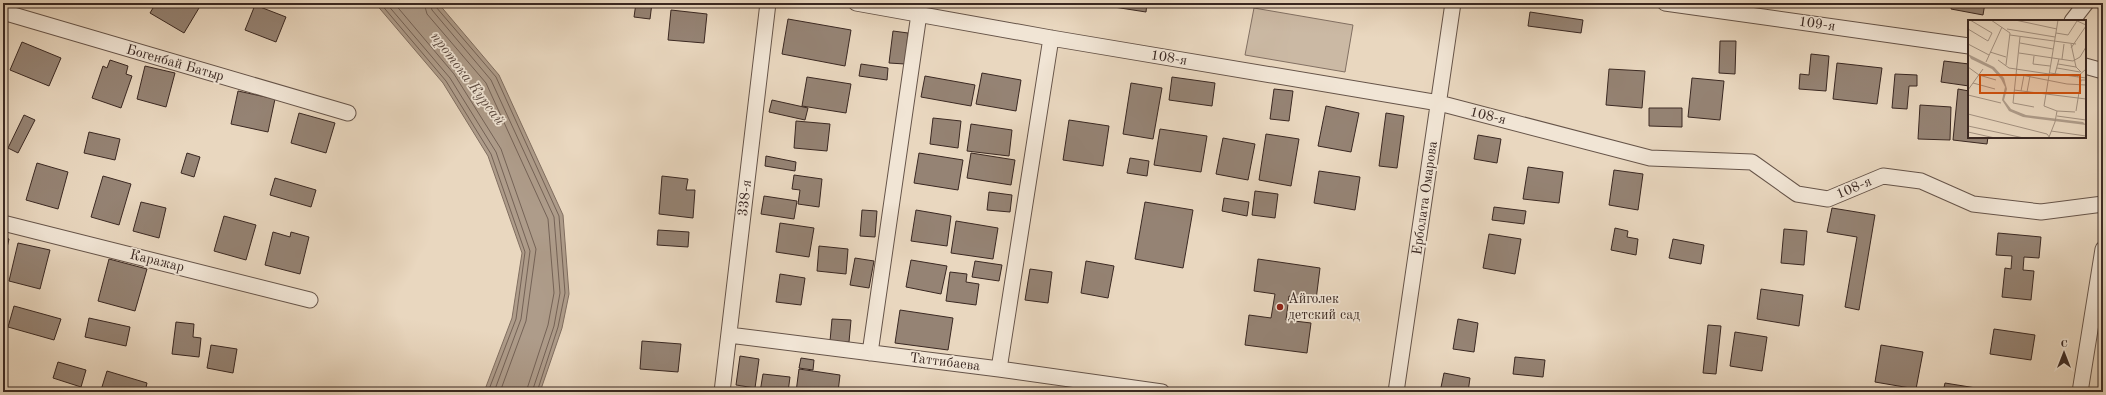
<svg xmlns="http://www.w3.org/2000/svg" width="2106" height="395" font-family="'Old Standard TT',serif">
<style>
.green{fill:#cbb9a4;stroke:#827063}
.water{fill:#ae9c8a;stroke:#806e60}
.lines{fill:none;stroke-linecap:round;stroke-linejoin:round}
.shore{stroke:#746256;stroke-width:1}
.building{fill:#958374;stroke:#3a2822}
.street-casing{stroke:#665449;stroke-width:17}
.street{stroke:#f1e5d5;stroke-width:15}
.poi-dot{fill:#8f2418;stroke:#f1e5d5;stroke-width:1.5}
.labels{text-anchor:middle;dominant-baseline:central;stroke-width:3.5;stroke-linejoin:round;paint-order:stroke}
.street-label{font-size:14px;fill:#3a2822;stroke:#f1e5d5}
.poi-label{font-size:14px;fill:#3a2822;stroke:#f1e5d5;text-anchor:start}
.water-label{font-size:15px;font-style:italic;fill:#5d4b41;stroke:#f1e5d5}
.inset-road{fill:none;stroke:#a39180;stroke-width:1}
.view{fill:#ce520f;fill-opacity:0.15;stroke:#ce520f;stroke-width:2}
.inset-edge{fill:none;stroke:#3a2822;stroke-width:2}
</style>
<rect width="100%" height="100%" fill="#e9d7bf"/>
<filter id="stains"><feTurbulence type="fractalNoise" baseFrequency=".005" numOctaves="4"/><feColorMatrix values="0 0 0 0 .2 0 0 0 0 .09 0 0 0 0 .02 0 0 0 .5 -.17"/></filter>
<radialGradient id="worn" r=".72"><stop offset=".6" stop-color="#630" stop-opacity="0"/><stop offset="1" stop-color="#630" stop-opacity=".3"/></radialGradient>
<path class="green" d="M1254 8 1353 25 1345 72 1245 55Z"/>
<path class="water" d="M375 3H438L499 75 563 215 569 294 562 328 540 392H484L512 318 522 253 488 156 443 83Z"/>
<g class="lines">
<path class="shore" d="M380 3 446 81 491 154 525 252 516 319 488 392
M386 3 450 78 496 152 530 251 521 319 494 392
M394 3 454 74 501 149 536 249 526 321 500 392
M424 3 427 14 486 83 548 219 554 293 548 325 526 392
M430 3 432 10 491 80 554 217 560 293 554 326 532 392
M435 3 436 7 496 77 559 216 565 293 558 327 537 392"/>
</g>
<path class="building" d="M156 3H202L184 33 150 13Z
M636 3H652L650 19 634 17Z
M1102 3H1147L1146 12 1101 5Z
M1952 3H1985L1983 15 1951 9Z
M255 5 286 17 276 42 245 30Z
M671 10 707 14 704 43 668 40Z
M1530 12 1583 20 1581 33 1528 26Z
M788 19 851 30 845 66 782 54Z
M893 31 908 33 905 64 889 63Z
M1720 41H1736L1735 74 1719 73Z
M22 42 61 58 49 86 10 70Z
M1811 54 1829 56 1826 91 1799 89 1800 74 1809 75Z
M110 60 128 66 126 74 132 76 121 108 92 98 103 66 107 68Z
M1944 61 1969 64V86L1941 82Z
M1837 63 1882 68 1877 104 1833 99Z
M861 64 888 68 887 80 859 76Z
M145 66 175 73 166 107 137 99Z
M1609 69 1645 71 1642 108 1606 105Z
M982 73 1021 80 1016 111 976 104Z
M1895 74 1917 75V86H1909L1907 109 1892 108Z
M925 76 975 85 971 106 921 97Z
M807 77 851 84 846 113 802 106Z
M1172 77 1215 83 1212 106 1169 100Z
M1692 78 1724 81 1720 120 1688 117Z
M1131 83 1162 88 1153 139 1123 134Z
M1274 89 1293 91 1289 121 1270 119Z
M1958 89 1969 91V137H1988L1987 144 1953 140Z
M238 91 275 99 268 132 231 124Z
M772 100 808 108 805 120 769 112Z
M1920 105 1951 107 1950 140 1918 139Z
M1326 106 1359 113 1351 152 1318 146Z
M1649 108H1682V127L1649 126Z
M299 113 335 123 326 153 291 143Z
M1386 113 1404 116 1397 168 1379 166Z
M24 115 35 120 18 153 8 148Z
M933 118 961 121 958 148 930 144Z
M1069 120 1109 126 1103 166 1063 160Z
M796 121 830 124 827 151 794 148Z
M971 124 1012 130 1009 156 967 151Z
M1160 129 1207 136 1201 172 1154 165Z
M89 132 120 139 115 160 84 153Z
M1266 134 1299 139 1291 186 1259 180Z
M1478 135 1501 139 1497 163 1474 159Z
M1223 138 1255 144 1248 180 1216 174Z
M187 153 200 157 194 177 181 173Z
M919 153 963 160 958 190 914 183Z
M971 153 1015 160 1011 185 967 178Z
M766 156 796 162 795 171 765 166Z
M1130 158 1149 161 1147 176 1127 173Z
M37 163 68 172 58 209 26 200Z
M1528 167 1563 172 1559 203 1523 199Z
M1614 170 1643 174 1638 210 1609 205Z
M1319 171 1360 177 1355 210 1314 203Z
M794 175 822 179 819 207 798 204 800 190 792 189Z
M103 176 131 184 119 225 91 217Z
M662 176 688 179 686 190H695L693 218 659 214Z
M275 178 316 190 311 207 270 195Z
M1255 191 1278 194 1275 218 1252 215Z
M989 192 1012 195 1010 212 987 210Z
M764 196 797 201 794 219 761 214Z
M1224 198 1249 202 1247 216 1222 211Z
M141 202 166 208 159 238 133 231Z
M1145 202 1193 210 1183 268 1135 259Z
M1494 207 1526 211 1524 224 1492 220Z
M1832 208 1875 215 1859 310 1845 307 1857 237 1827 232Z
M862 210 877 211 875 237 860 236Z
M916 210 951 216 947 246 911 241Z
M224 216 256 225 246 260 214 251Z
M956 221 998 228 993 259 951 253Z
M780 223 814 228 809 257 776 252Z
M1615 228 1628 231 1627 237 1638 239 1636 255 1611 250Z
M1784 229 1807 231 1804 265 1781 263Z
M658 230 689 232 688 247 657 245Z
M273 232 290 237 291 232 309 237 300 274 265 265Z
M1998 233 2041 237 2039 258 2024 257 2023 270 2034 271 2031 300 2002 297 2005 268 2011 269 2012 256 1996 255Z
M1489 234 1521 239 1515 274 1483 268Z
M3 237 9 239 4 261H3Z
M1673 239 1704 245 1701 264 1669 258Z
M18 243 50 250 40 289 9 281Z
M819 246 848 249 846 274 817 271Z
M855 258 874 261 869 288 850 285Z
M109 259 147 269 135 311 98 301Z
M1258 259 1320 268 1316 300 1289 296 1286 320 1311 323 1307 353 1245 345 1249 315 1271 318 1275 294 1254 291Z
M911 260 947 266 941 294 906 287Z
M975 261 1002 265 999 281 972 277Z
M1086 261 1114 266 1108 298 1081 293Z
M1030 269 1052 272 1048 303 1025 300Z
M950 272 967 274 966 282 979 284 976 305 946 301Z
M780 274 805 278 801 305 776 302Z
M1761 289 1803 295 1799 326 1757 319Z
M14 306 61 319 54 340 8 327Z
M900 310 953 318 948 350 895 343Z
M89 318 130 327 126 346 85 337Z
M832 319 851 320 849 342 830 341Z
M1458 319 1478 323 1474 352 1453 349Z
M176 322 194 324 193 337 201 338 199 357 172 354Z
M1708 325 1721 326 1716 374 1703 373Z
M1994 329 2035 335 2031 360 1990 354Z
M1735 332 1767 337 1762 371 1730 366Z
M642 341 681 344 678 372 640 369Z
M211 345 237 349 233 373 207 368Z
M1881 345 1923 352 1916 389 1875 382Z
M740 356 759 359 755 388 736 385Z
M1515 357 1545 360 1543 377 1513 374Z
M801 358 814 360 813 370 799 368Z
M58 362 86 370 81 387 53 378Z
M799 369 840 375 838 392H796Z
M107 371 147 383 145 392H109L101 390Z
M1444 373 1470 378 1468 392H1440Z
M763 374 790 377 788 392H760Z
M1945 383 1976 388V392H1943Z"/>
<g class="lines">
<g class="street-casing">
<path id="street" d="M856 3 1051 38 1439 103 1650 158 1752 162 1797 194 1828 199 1883 176 1921 181 1973 204 2041 212 2103 204
M1665 3 1969 46
M3 12 348 113
M2072 21 2086 3
M2085 66 2103 71
M3 223 310 300
M729 335 999 369 1162 392
M870 353 919 14
M999 369 1051 38
M722 392 768 3
M1396 392 1453 3
M2080 392 2103 249"/>
</g>
<use href="#street" class="street"/>
</g>
<circle class="poi-dot" cx="1280" cy="307" r="4"/>
<g class="labels">
<g class="street-label">
<text transform="translate(1817 24) rotate(8)">109-я</text>
<text transform="translate(1169 58) rotate(9)">108-я</text>
<text transform="translate(175 63) rotate(16)">Богенбай Батыр</text>
<text transform="translate(1488 116) rotate(14)">108-я</text>
<text transform="translate(1854 188) rotate(-23)">108-я</text>
<text transform="translate(745 198) rotate(-83)">338-я</text>
<text transform="translate(1425 198) rotate(-82)">Ерболата Омарова</text>
<text transform="translate(157 261) rotate(14)">Каражар</text>
<text transform="translate(945 362) rotate(7)">Таттибаева</text>
</g>
<g class="poi-label">
<text x="1288" y="299">Айголек<tspan x="1288" dy="16">детский сад</tspan></text>
</g>
<g class="water-label">
<text transform="translate(467 79) rotate(53)">протока Курсай</text>
</g>
</g>
<g transform="translate(1968 20)">
<rect width="118" height="118" fill="#e9d7bf"/>
<path d="M0 34 26 47 36 58 39 69 36 80 43 89 58 95 115 102 118 105 55 97 41 91 34 80 37 67 33 59 24 49 3 39Z" fill="#ae9c8a"/>
<path class="inset-road" d="M23 0 42 13 38 45M47 0 89 9M90 0 76 86 89 91 107 92M107 0 118 5M0 9 20 21 24 13 2 0M39 9 87 17M88 13 100 15 109 1M42 15 108 24M52 17 45 83 66 87M52 23 85 29M0 24 21 35M103 24 108 47 113 52M103 28 118 6M22 32 38 37M51 33 105 41 112 37 118 27M66 36 65 44 82 46M94 39 96 24M30 40 41 48 81 54M18 42 34 7M90 44 108 47M0 47 11 55 28 60M89 48 112 52M82 53 118 58M48 54 99 64 118 65M87 54 91 39M109 57 118 49M5 63 27 69M0 70 15 49M46 70 118 79M53 71 56 55M59 72 62 56M0 75 33 83M108 91 113 60H117M0 94 79 114 82 118M89 96 118 100M0 106 56 118M83 111 118 116M0 112 27 118M81 117 87 102 89 91"/>
<path class="view" d="M12 55H112V73H12Z"/>
<rect width="118" height="118" class="inset-edge"/>
</g>
<rect width="2106" height="395" fill="none" stroke="#e9d7bf" stroke-width="16"/>
<rect x="4" y="4" width="2098" height="387" fill="none" stroke="#3a2822" stroke-width="2"/>
<rect x="8" y="8" width="2090" height="379" fill="none" stroke="#3a2822"/>
<g transform="translate(2064 353)" stroke="#f1e5d5" stroke-width="3" paint-order="stroke">
<path d="M0-3L7 15L0 10L-7 15Z" fill="#3a2822"/>
<text y="-6" font-size="11" font-weight="bold" text-anchor="middle" fill="#3a2822">С</text>
</g>
<rect width="100%" height="100%" filter="url(#stains)"/>
<rect width="100%" height="100%" fill="url(#worn)"/>
</svg>
